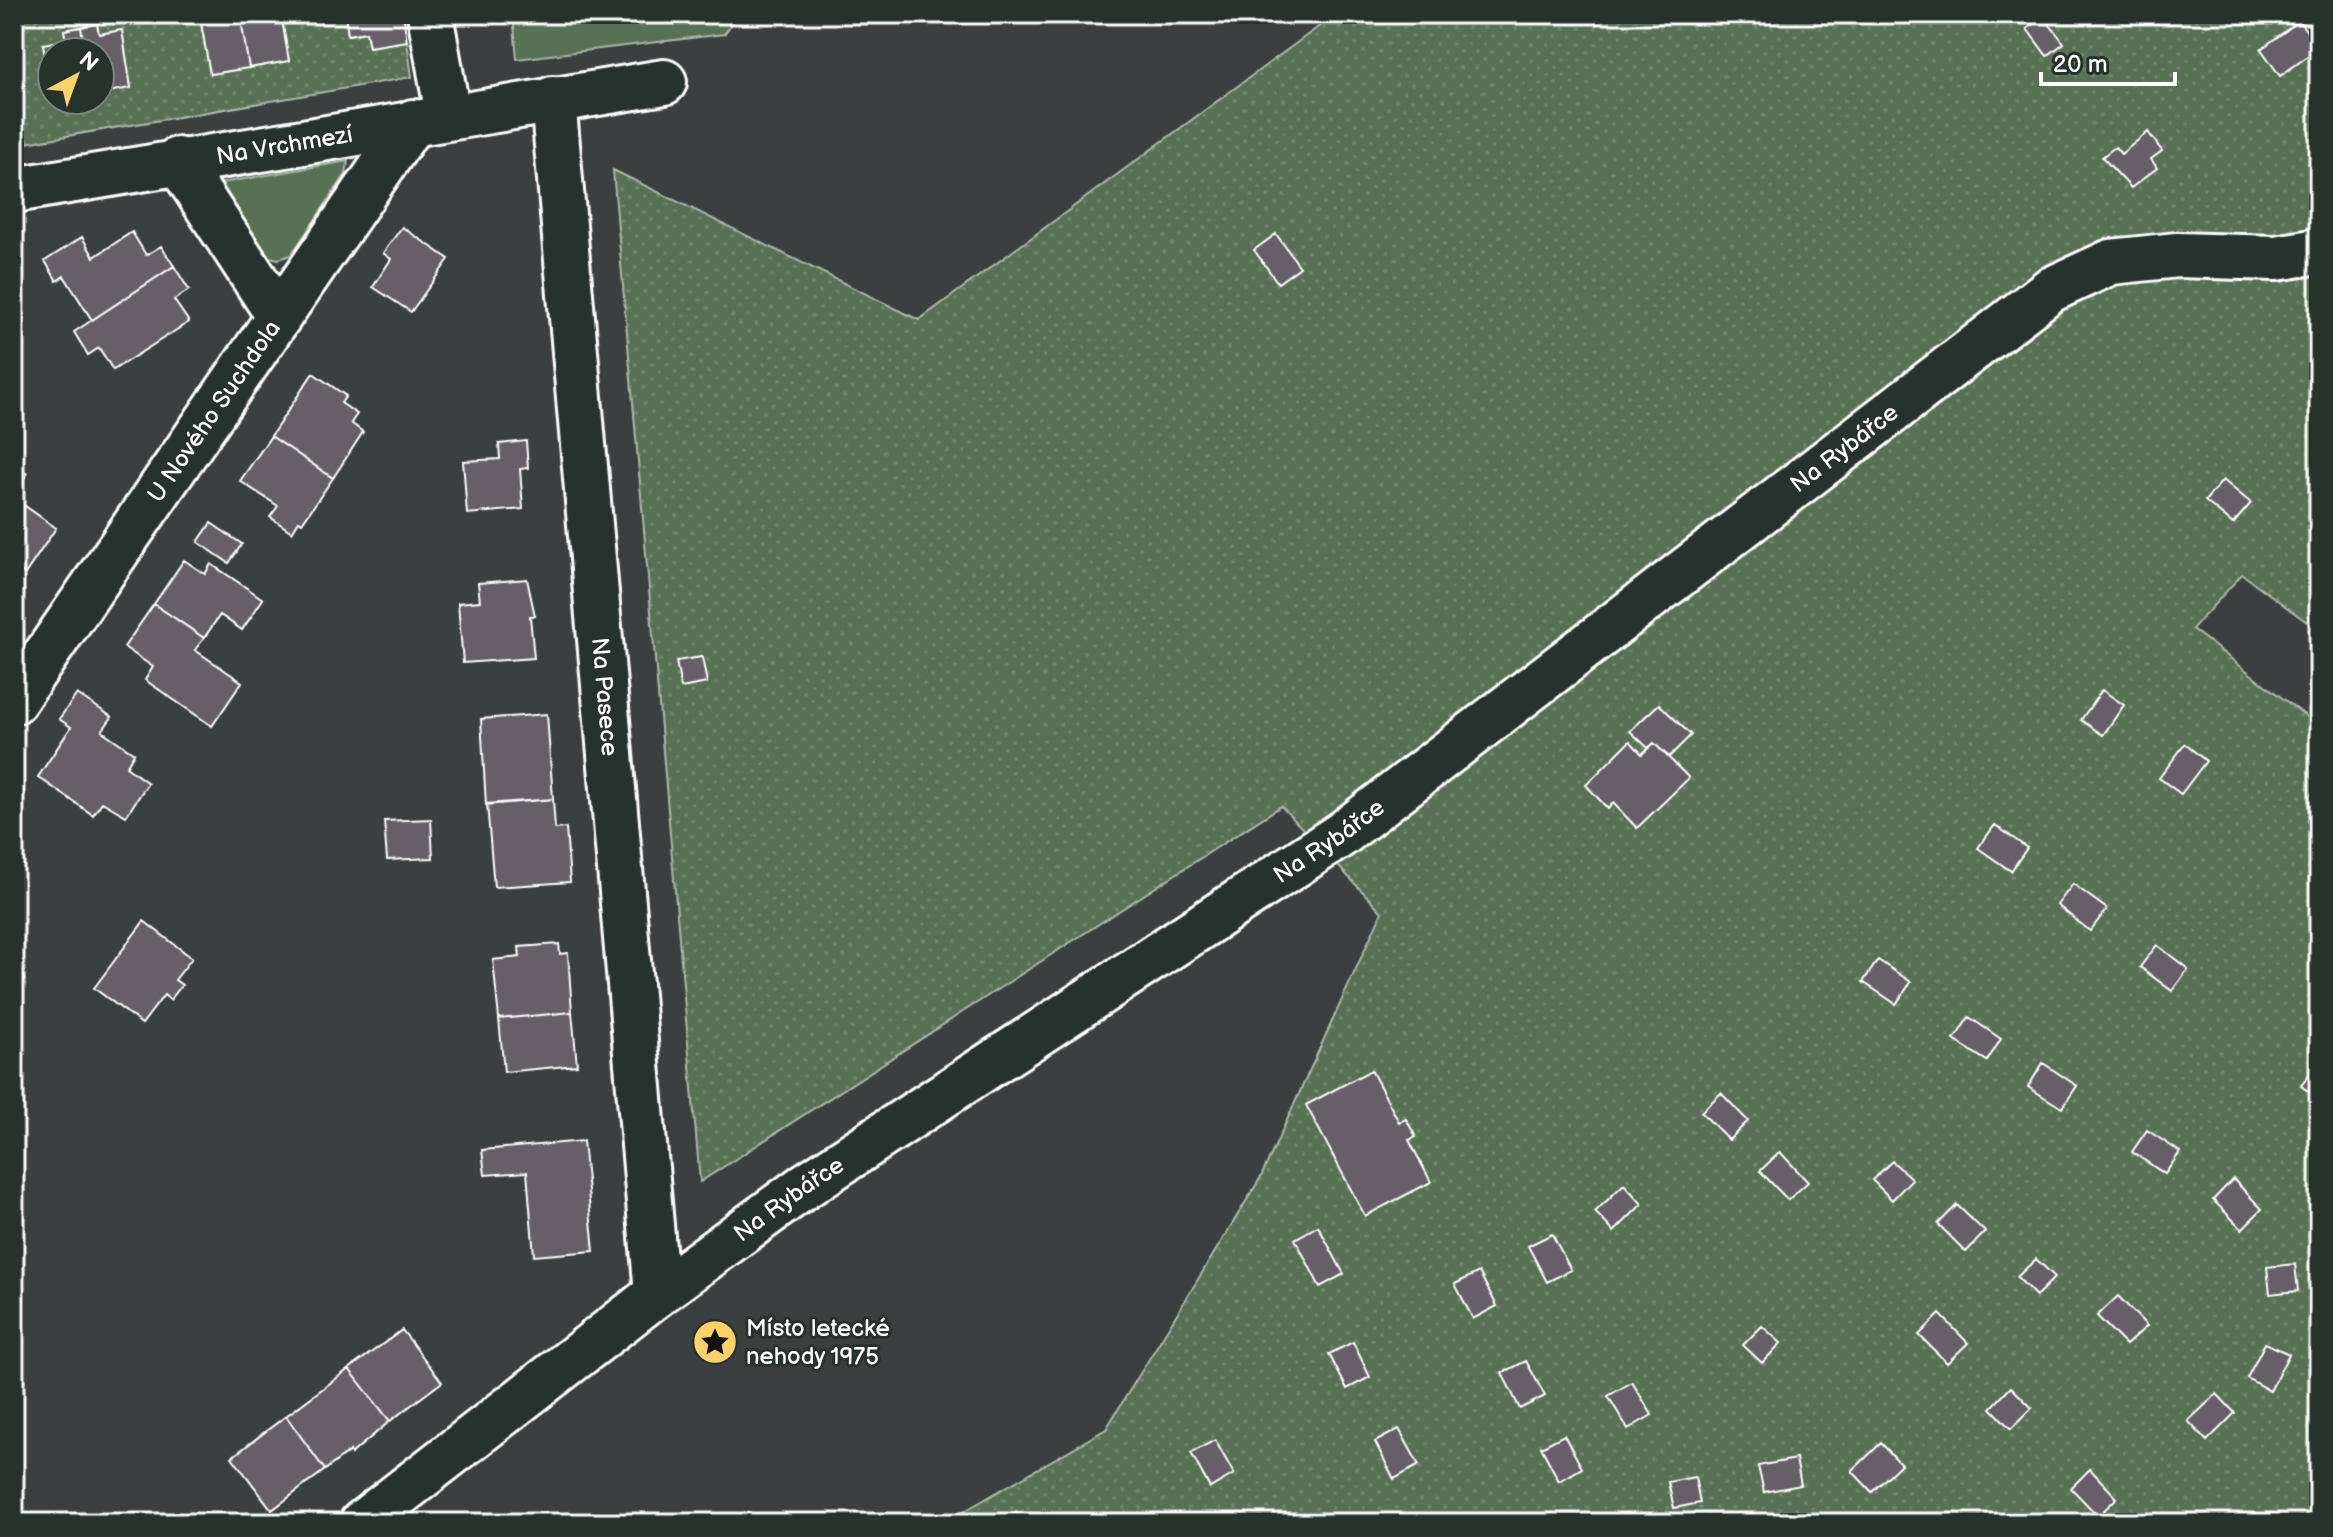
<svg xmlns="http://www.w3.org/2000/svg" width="2333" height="1537" font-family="'Balsamiq Sans',sans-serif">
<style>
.grass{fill:#597155;stroke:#acb8aa;stroke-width:2}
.park{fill:url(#park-dots);stroke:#acb8aa;stroke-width:2;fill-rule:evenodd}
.building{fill:#665f68;stroke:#fff;stroke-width:2}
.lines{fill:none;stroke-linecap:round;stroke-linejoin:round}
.minor-casing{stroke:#fff;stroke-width:50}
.minor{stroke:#26332d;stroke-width:44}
.labels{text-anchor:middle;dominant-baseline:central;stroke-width:6;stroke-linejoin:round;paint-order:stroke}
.street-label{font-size:24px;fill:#fff;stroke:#26332d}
.poi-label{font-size:24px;fill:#fff;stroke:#26332d;text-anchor:start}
</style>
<defs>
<pattern id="park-dots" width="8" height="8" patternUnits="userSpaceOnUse" patternTransform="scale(2)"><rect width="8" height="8" fill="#597155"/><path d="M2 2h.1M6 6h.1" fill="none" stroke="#72866e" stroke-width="1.8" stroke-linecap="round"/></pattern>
</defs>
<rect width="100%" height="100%" fill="#39403f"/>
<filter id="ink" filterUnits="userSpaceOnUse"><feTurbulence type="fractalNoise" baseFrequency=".0125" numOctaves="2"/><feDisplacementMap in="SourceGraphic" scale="16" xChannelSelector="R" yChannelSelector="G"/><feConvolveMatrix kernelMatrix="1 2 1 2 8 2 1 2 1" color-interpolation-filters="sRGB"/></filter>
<g filter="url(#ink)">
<path class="grass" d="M513 14H739L724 34 517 59Z
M348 161 346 174 291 255 279 259 264 256 222 192 221 183Z"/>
<path class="park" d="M14 14H216L200 18 210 74 289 61 281 14H345L348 35 366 32 369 47 407 41 412 77 14 145ZM96 24 99 34 122 31 131 87 100 93V100L52 101 43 45 66 40 64 30Z
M1336 14H2319V631L2242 574 2192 629 2319 726V1523H944L1106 1429 1261 1177 1382 912 1281 806 700 1182 613 170 919 320Z"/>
<path class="building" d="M216 14H240L249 68 210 74 200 17Z
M240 14H281L289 61 249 68Z
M345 14H403L407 41 369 47 366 32 348 35Z
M2043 16 2064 43 2047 56 2027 29Z
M2299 21 2319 48 2280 76 2261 49Z
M97 24 99 34 122 30 131 88 100 93V52H85L81 27Z
M81 27 85 52H52V100H59L52 101 43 44 66 40 64 30Z
M2148 132 2162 151 2151 159 2157 168 2131 188 2102 157 2115 147 2121 154Z
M402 227 449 259 411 312 373 287 391 259 383 253Z
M132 232 146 255 161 246 174 266 92 320 64 276 57 281 45 261 82 237 94 257Z
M1276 234 1300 267 1278 283 1254 250Z
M174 266 189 290 174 300 189 322 113 370 99 348 88 355 74 332Z
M313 373 346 396 341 403 357 414 351 423 363 432 333 478 271 436Z
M271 436 333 478 302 523 299 521 292 532 270 517 278 506 240 481Z
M526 441 528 468 520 469 523 509 467 514 463 461 500 459 499 444Z
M14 465 27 474 14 494Z
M2223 480 2251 503 2233 524 2205 501Z
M14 498 56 528 25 574 14 566Z
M211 523 242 544 229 563 198 542Z
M184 560 205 574 211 564 263 599 242 630 220 615 204 638 154 604Z
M527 579 535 616H530L534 658 463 663 458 603 480 601 478 583Z
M154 604 204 638 195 650 242 682 212 726 145 680 153 667 124 647Z
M702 657 707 683 681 688 676 661Z
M2102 690 2124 705 2103 735 2081 720Z
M77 694 112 717 102 731 134 753 126 767 148 783 126 816 102 802 93 815 38 777 71 727 59 719Z
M1659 704 1691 735 1669 757 1654 743 1648 748 1630 731Z
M547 714 553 799 486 805 481 719Z
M1630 741 1642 754 1654 743 1689 778 1637 828 1613 803 1608 809 1586 785Z
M2185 744 2206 761 2181 794 2159 778Z
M553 799 555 829 566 828 570 882 494 887 487 804Z
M431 819 433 858 387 860 384 821Z
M1995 825 2027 848 2011 871 1978 848Z
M2073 884 2107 909 2090 931 2057 905Z
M144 921 192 958 175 980 182 985 170 1000 164 995 142 1024 94 988Z
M559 944 560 954 568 953 572 1012 499 1019 493 960 520 957 519 947Z
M2157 945 2188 969 2172 991 2140 967Z
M1878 960 1911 982 1896 1004 1863 982Z
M572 1012 577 1065 504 1072 499 1019Z
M1969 1017 2001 1039 1987 1061 1954 1040Z
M2043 1063 2077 1086 2062 1108 2028 1087Z
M2317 1064 2319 1065V1099L2301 1086Z
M1371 1070 1399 1122 1406 1119 1416 1137 1409 1140 1431 1182 1365 1216 1306 1105Z
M1721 1093 1748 1121 1729 1140 1701 1112Z
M2147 1130 2180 1152 2165 1174 2132 1152Z
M583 1141 594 1251 534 1256 527 1172 485 1175 482 1150Z
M1780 1152 1808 1182 1788 1200 1760 1171Z
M1892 1161 1912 1179 1892 1200 1872 1180Z
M2233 1179 2262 1209 2242 1229 2213 1200Z
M1624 1184 1642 1204 1614 1232 1595 1212Z
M1957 1205 1985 1232 1966 1252 1938 1224Z
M1318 1226 1344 1274 1320 1287 1295 1239Z
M1552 1234 1571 1270 1547 1282 1528 1246Z
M2036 1259 2055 1277 2036 1296 2017 1277Z
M2295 1264 2298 1291 2270 1294 2267 1267Z
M1479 1272 1497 1306 1473 1319 1455 1284Z
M2118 1296 2147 1326 2126 1345 2097 1316Z
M1940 1314 1968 1343 1947 1363 1919 1335Z
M1762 1326 1781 1343 1762 1363 1743 1345Z
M402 1330 442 1382 390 1421 349 1369Z
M1353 1342 1370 1377 1347 1389 1329 1354Z
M2265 1343 2289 1354 2270 1391 2247 1378Z
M1526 1361 1545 1396 1520 1409 1502 1373Z
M349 1369 390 1421 351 1454 350 1451 325 1470 286 1416Z
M1632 1382 1652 1415 1628 1429 1608 1396Z
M2011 1387 2032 1408 2011 1429 1991 1408Z
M2217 1394 2235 1413 2207 1441 2188 1421Z
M286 1416 325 1470 272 1510 232 1457Z
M1399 1429 1419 1465 1394 1479 1375 1442Z
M1564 1435 1582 1468 1559 1481 1541 1447Z
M1215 1440 1234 1474 1210 1488 1191 1453Z
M1881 1443 1901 1464 1872 1492 1852 1471Z
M1796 1459 1801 1485 1764 1492 1758 1466Z
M2090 1469 2117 1498 2098 1516 2071 1488Z
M1695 1477 1700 1503 1674 1508 1668 1482Z"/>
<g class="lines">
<g class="minor-casing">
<g id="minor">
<path d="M430 14 448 115"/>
<path id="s1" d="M553 99 657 1294"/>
<path d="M177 160 279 316"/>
<path id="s2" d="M14 190 664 82"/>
<path id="s3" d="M14 701 413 122"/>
<path id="s4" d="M362 1523 657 1294 805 1186 1342 834 2050 290 2111 262 2177 255 2276 258 2319 251"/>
</g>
</g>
<use href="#minor" class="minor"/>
</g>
</g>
<defs>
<g id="sight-disc" transform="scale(2.3)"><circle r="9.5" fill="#ffd166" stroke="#26332d"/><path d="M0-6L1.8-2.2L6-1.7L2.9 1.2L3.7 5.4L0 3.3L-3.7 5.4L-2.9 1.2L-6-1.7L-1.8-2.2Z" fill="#111"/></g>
</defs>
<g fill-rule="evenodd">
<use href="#sight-disc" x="715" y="1342"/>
</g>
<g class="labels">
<g class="street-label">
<text stroke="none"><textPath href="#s2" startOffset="274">Na Vrchmezí</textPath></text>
<text stroke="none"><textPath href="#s3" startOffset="352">U Nového Suchdola</textPath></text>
<text stroke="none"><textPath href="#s4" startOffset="1832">Na Rybářce</textPath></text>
<text stroke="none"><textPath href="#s1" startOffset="600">Na Pasece</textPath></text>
<text stroke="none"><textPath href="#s4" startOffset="1184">Na Rybářce</textPath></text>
<text stroke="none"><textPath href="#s4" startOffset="536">Na Rybářce</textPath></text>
</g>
<g class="poi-label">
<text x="746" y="1328">Místo letecké<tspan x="746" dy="28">nehody 1975</tspan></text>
</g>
</g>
<rect width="2333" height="1537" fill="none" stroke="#26332d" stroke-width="48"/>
<rect x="24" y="24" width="2285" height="1489" fill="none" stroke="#fff" stroke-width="3" filter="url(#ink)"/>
<g transform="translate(76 76) rotate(41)"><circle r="38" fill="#26332d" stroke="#7d8581" stroke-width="2"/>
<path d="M0-6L14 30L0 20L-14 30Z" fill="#ffd166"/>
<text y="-12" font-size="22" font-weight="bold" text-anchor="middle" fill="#ffffff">N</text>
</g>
<path d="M2041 72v12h134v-12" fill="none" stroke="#ffffff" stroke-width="4"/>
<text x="2053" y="72" font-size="24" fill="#ffffff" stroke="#26332d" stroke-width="6" paint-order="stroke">20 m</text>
</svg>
